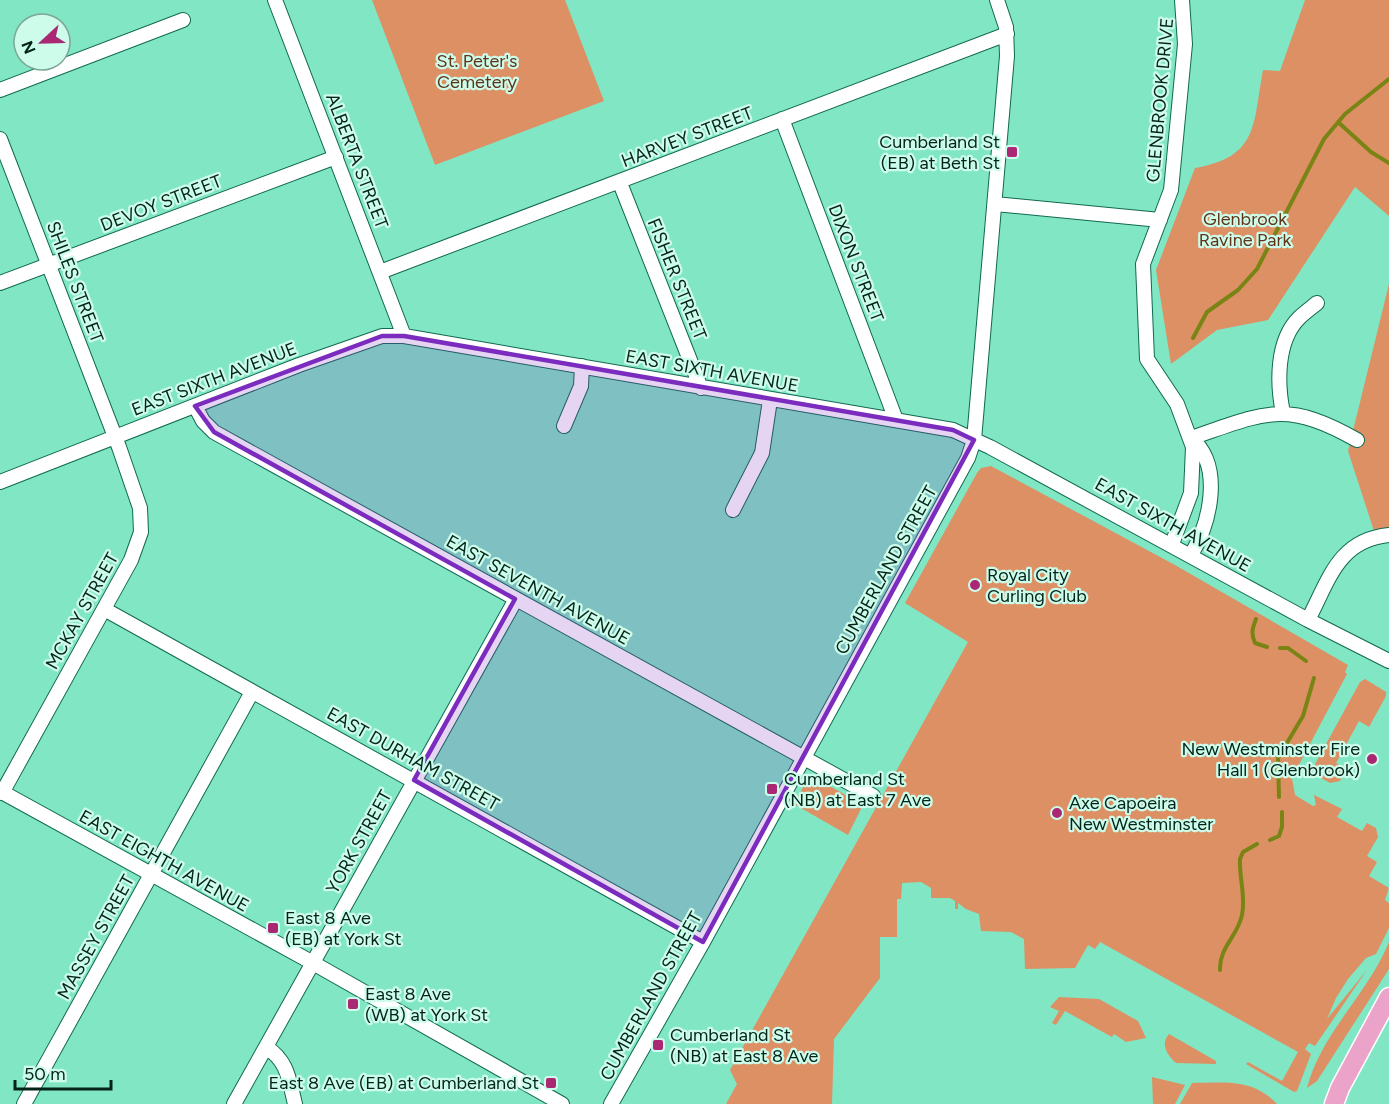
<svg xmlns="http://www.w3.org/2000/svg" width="1389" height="1104" font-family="Figtree,sans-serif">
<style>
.green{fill:#dc9064}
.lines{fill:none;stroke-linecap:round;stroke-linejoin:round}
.stream{stroke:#798415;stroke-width:4}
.minor-casing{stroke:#116952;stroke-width:16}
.major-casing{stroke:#fff;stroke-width:21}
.minor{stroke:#fff;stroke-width:14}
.major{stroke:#eca3c9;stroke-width:18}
.marked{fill:#7b2cbf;fill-opacity:0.2;stroke:#7b2cbf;stroke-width:4.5;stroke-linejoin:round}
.poi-dot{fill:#aa2773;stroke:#cdfcea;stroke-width:2}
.labels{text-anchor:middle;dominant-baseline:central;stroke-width:4.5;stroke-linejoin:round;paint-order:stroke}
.park-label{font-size:18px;fill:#5f3419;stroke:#cdfcea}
.street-label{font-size:18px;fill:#03241b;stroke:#cdfcea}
.poi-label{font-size:18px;fill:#03241b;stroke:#cdfcea;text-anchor:start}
</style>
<rect width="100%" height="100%" fill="#80e6c4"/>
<path class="green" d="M372 0H565L604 101 435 165Z
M1305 0H1389V216L1355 187 1268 320 1217 330 1171 364 1156 270 1195 168C1259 157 1253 124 1263 70L1280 71Z
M1389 284V529L1374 531 1348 451Z
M991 466 1175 565 1348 665 1345 672 1347 674 1292 778 1295 795 1313 806 1316 805 1314 795 1342 809 1337 817 1362 831 1367 823 1376 828 1378 837 1367 856 1377 862 1369 876 1389 888 1385 900 1389 903V928L1376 954 1366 958 1348 979 1336 998 1327 1019 1367 970 1315 1046 1309 1043 1305 1049 1311 1054 1297 1091 1294 1092 1246 1064 1248 1062 1282 1081 1298 1052 1100 942 1095 949 1088 945 1075 968 1025 969 1024 939 1011 932 981 931 979 914 966 909 958 903V909H955V901L950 898H931V888L921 882 902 883 901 899H897V937H880V978L834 1039 832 1104H726L737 1084 730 1070 968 642 905 603 977 473 981 468Z
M1365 679 1386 692V696L1369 727 1359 721 1336 763 1347 770 1340 781 1330 783 1314 774V766L1360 682Z
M814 777 863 805 848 835 794 804 808 778Z
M1389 942V969L1317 1081 1307 1088C1321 1033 1368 994 1389 942Z
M1059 997 1099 999 1138 1021 1146 1038 1126 1042 1114 1034 1112 1037 1065 1011 1056 1025 1052 1023 1059 1011 1050 1007Z
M1169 1034 1216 1061V1064L1176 1063C1167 1055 1160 1044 1169 1034Z
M1152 1077 1185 1085 1175 1104H1153Z
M1192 1083C1225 1083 1252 1078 1277 1104H1180Z"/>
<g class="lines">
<path class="stream" d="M1338 122 1371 152 1389 163
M1193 338 1207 312 1238 290 1257 269 1324 139 1345 114 1389 79
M1256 619C1252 629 1251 634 1255 643L1267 647
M1280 648H1288L1306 661
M1279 797 1278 758 1303 716 1314 678
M1270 840 1279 836 1282 827V812
M1220 970C1219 947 1238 936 1242 915 1246 897 1239 877 1240 859L1243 852 1257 844"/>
<g class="minor-casing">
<path id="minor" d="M275 0 404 336
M0 90 183 20
M782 119 896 420
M0 139 119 447 140 508 141 532 131 560 2 793
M620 183 701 388
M995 204 1160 220
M380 272 1007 34
M0 283 336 157
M195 406 203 421 214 432 873 796
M1283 413C1277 384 1276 341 1299 318 1304 313 1311 308 1317 303
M564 426 581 386 582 366
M1191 438C1264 413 1285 399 1357 440
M1191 438C1224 466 1210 523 1191 555
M0 482 299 365 382 336H404L953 430 990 447 1308 620 1389 661
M733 510 762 453 770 400
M1172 544 1191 493 1193 447 1177 404 1147 359 1143 264 1171 190 1185 44 1182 0
M104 609 703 942
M1308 620C1329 580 1338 540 1389 535
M0 791 313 963 562 1104
M266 1047C288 1061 289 1080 295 1104
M24 1104 252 692
M234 1104 516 599
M611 1104 703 942 968 458 974 440 1007 56 1006 27 997 0"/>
</g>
<g class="major-casing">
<path id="major" d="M1334 1104 1340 1088 1389 997"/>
</g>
<use href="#minor" class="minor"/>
<use href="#major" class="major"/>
</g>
<path class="marked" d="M382 336H404L953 430 974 440 703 942 414 780 515 599 214 432 195 406Z"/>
<g class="poi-dot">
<rect x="1006" y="146" width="12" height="12" rx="3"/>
<circle cx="975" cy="585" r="6"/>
<circle cx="1372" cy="759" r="6"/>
<rect x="766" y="783" width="12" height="12" rx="3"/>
<circle cx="1057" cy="813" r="6"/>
<rect x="267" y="922" width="12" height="12" rx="3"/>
<rect x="347" y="998" width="12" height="12" rx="3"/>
<rect x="652" y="1039" width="12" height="12" rx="3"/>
<rect x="545" y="1077" width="12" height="12" rx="3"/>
</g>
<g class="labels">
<g class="park-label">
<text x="477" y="61">St. Peter's<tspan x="477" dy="21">Cemetery</tspan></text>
<text x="1245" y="219">Glenbrook<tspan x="1245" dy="21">Ravine Park</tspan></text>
</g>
<g class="street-label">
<text transform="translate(1160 100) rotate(-85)">GLENBROOK DRIVE</text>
<text transform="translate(687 137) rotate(-21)">HARVEY STREET</text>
<text transform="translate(357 161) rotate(69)">ALBERTA STREET</text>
<text transform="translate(161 203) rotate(-21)">DEVOY STREET</text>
<text transform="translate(856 263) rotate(69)">DIXON STREET</text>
<text transform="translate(677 279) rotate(68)">FISHER STREET</text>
<text transform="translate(75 282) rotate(69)">SHILES STREET</text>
<text transform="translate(712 371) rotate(10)">EAST SIXTH AVENUE</text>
<text transform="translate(214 379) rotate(-21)">EAST SIXTH AVENUE</text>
<text transform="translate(1173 525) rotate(29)">EAST SIXTH AVENUE</text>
<text transform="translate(886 570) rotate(-61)">CUMBERLAND STREET</text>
<text transform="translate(538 590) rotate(29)">EAST SEVENTH AVENUE</text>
<text transform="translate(82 611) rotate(-61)">MCKAY STREET</text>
<text transform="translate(413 759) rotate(29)">EAST DURHAM STREET</text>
<text transform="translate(359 842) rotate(-61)">YORK STREET</text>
<text transform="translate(164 861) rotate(29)">EAST EIGHTH AVENUE</text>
<text transform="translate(96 937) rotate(-61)">MASSEY STREET</text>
<text transform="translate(651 996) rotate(-61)">CUMBERLAND STREET</text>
</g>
<g class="poi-label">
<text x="1000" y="142" text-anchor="end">Cumberland St<tspan x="1000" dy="21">(EB) at Beth St</tspan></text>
<text x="987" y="575">Royal City<tspan x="987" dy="21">Curling Club</tspan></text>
<text x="1360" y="749" text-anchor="end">New Westminster Fire<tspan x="1360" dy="21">Hall 1 (Glenbrook)</tspan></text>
<text x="784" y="779">Cumberland St<tspan x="784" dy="21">(NB) at East 7 Ave</tspan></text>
<text x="1069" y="803">Axe Capoeira<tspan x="1069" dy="21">New Westminster</tspan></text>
<text x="285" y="918">East 8 Ave<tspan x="285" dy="21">(EB) at York St</tspan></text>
<text x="365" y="994">East 8 Ave<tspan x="365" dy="21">(WB) at York St</tspan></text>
<text x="670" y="1035">Cumberland St<tspan x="670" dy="21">(NB) at East 8 Ave</tspan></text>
<text x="539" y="1083" text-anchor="end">East 8 Ave (EB) at Cumberland St</text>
</g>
</g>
<g transform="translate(42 42) rotate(248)"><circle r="28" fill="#cdfcea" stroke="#7ca697" stroke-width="1.5"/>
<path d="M0-4.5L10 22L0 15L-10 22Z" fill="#aa2773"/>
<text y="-9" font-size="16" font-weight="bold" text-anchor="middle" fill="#03241b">N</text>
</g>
<path d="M15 1080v9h96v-9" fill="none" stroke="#03241b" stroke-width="3"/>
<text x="24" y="1080" font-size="18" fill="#03241b" stroke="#cdfcea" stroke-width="4.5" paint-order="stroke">50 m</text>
</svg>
